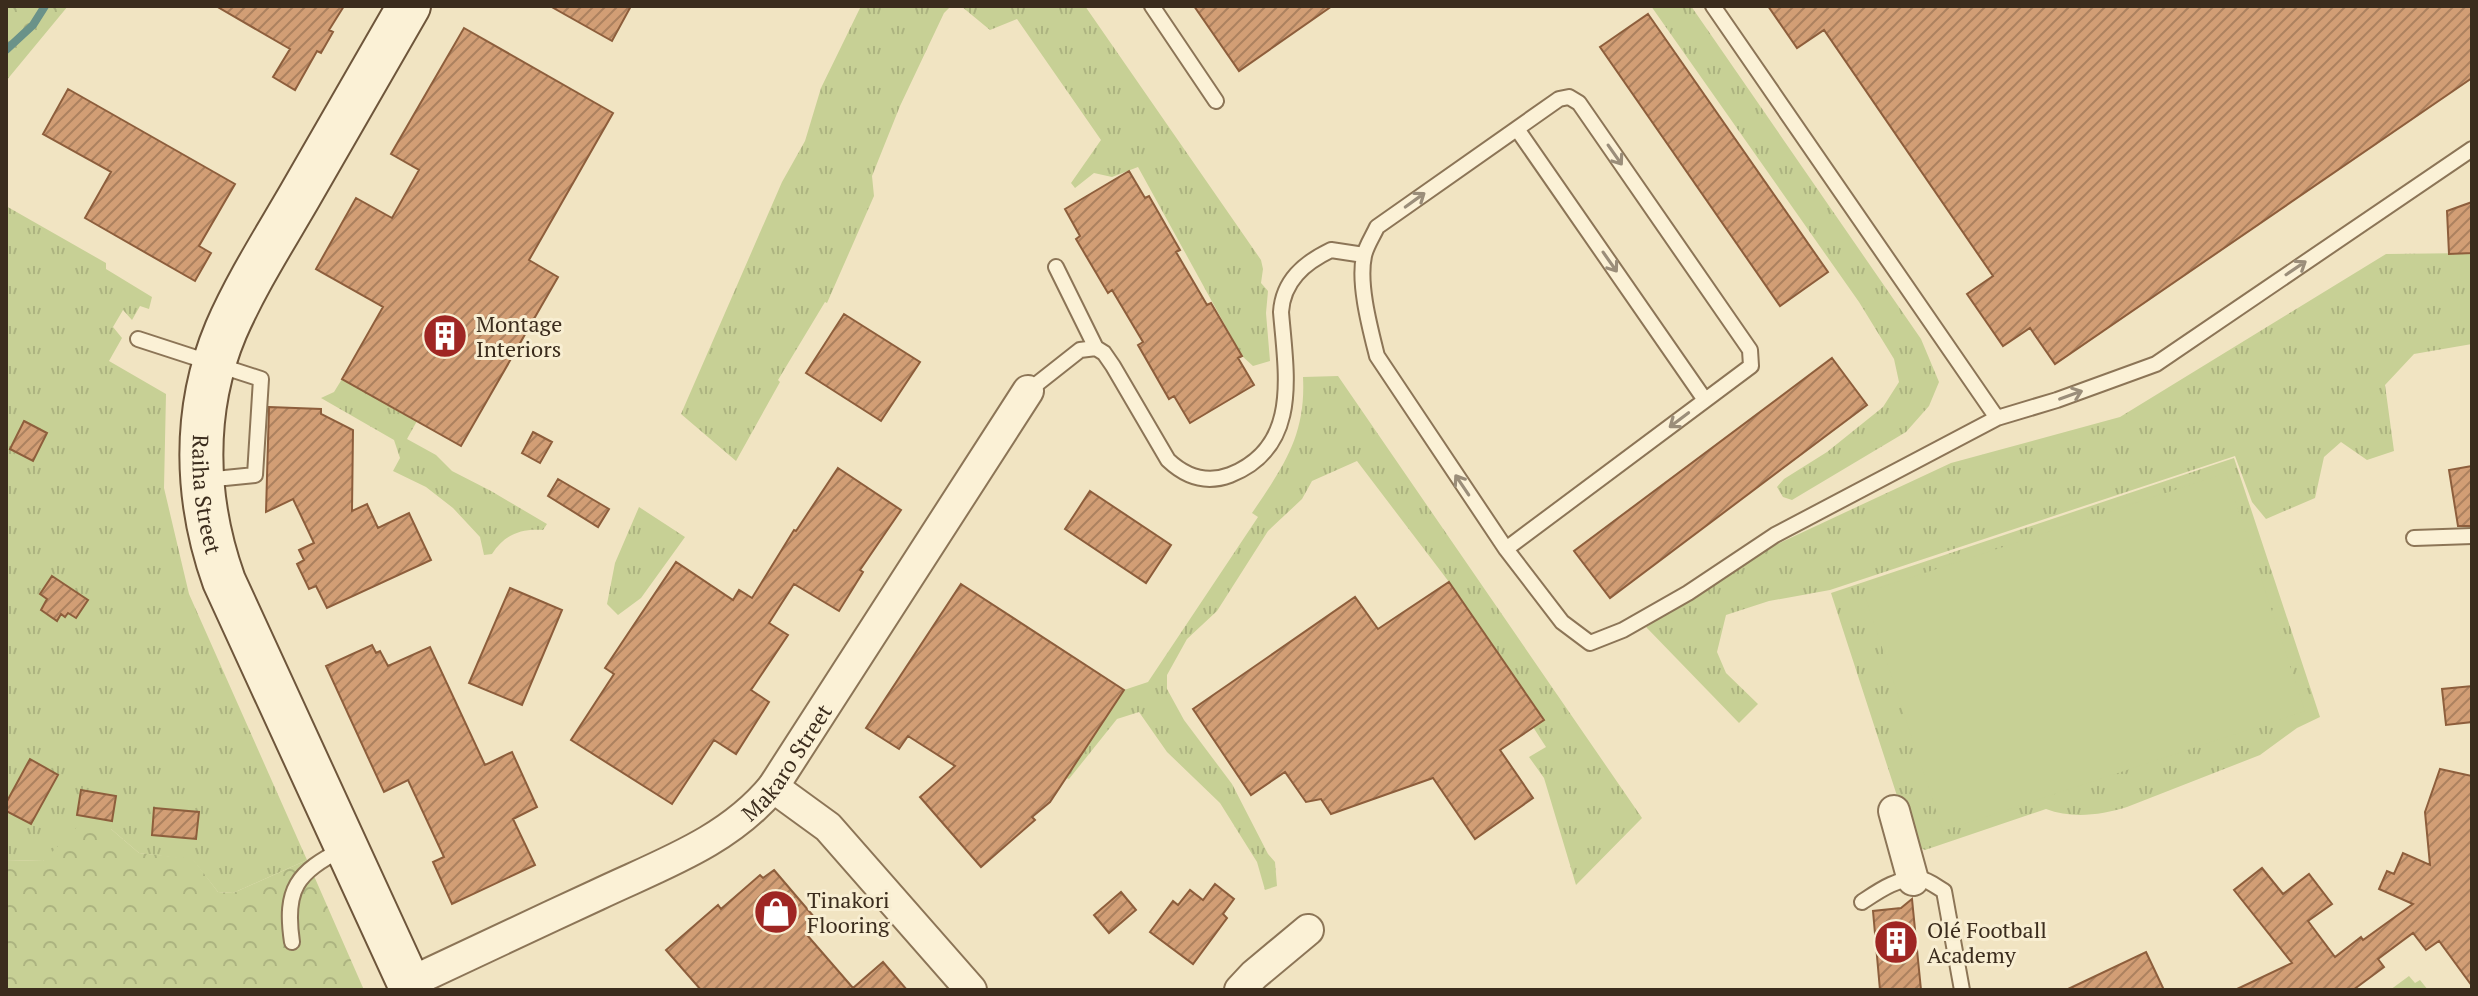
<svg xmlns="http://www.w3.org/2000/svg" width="2478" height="996" font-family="'PT Serif',serif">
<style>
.grass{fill:url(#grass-tufts)}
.forest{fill:url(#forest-crowns)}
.pitch{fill:#c7d095}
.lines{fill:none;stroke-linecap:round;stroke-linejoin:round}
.stream{stroke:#6a9289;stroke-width:8}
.building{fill:url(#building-hatch);stroke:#8d5e3c;stroke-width:2}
.lane-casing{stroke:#8c7557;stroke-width:18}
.street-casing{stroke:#8c7557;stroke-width:34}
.secondary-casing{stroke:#6e563b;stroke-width:46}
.lane{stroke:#fbf1d6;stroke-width:14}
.street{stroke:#fbf1d6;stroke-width:30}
.secondary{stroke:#fbf1d6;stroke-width:42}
.oneway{stroke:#9b8e7a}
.labels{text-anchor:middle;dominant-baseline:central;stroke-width:6;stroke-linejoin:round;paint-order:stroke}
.poi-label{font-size:22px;fill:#3b2c1d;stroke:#f8eed2;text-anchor:start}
.street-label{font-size:22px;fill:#3b2c1d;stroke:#f8eed2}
</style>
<defs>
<pattern id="grass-tufts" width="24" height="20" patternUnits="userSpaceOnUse" patternTransform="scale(2)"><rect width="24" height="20" fill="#c7d095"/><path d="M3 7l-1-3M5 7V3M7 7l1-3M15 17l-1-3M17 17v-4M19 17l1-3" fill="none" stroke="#acb380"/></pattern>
<pattern id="forest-crowns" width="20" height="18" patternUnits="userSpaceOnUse" patternTransform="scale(2)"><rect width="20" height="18" fill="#c7d095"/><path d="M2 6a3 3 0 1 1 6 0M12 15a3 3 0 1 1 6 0" fill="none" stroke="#acb380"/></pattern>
<pattern id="building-hatch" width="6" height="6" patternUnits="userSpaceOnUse" patternTransform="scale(2)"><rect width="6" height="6" fill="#d29e75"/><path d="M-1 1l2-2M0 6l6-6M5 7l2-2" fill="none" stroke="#ac815f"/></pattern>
</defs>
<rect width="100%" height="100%" fill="#f1e4c2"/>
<path class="grass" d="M861 6H951L944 13 900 106 872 176 874 196 827 303 825 302 778 380 780 382 736 461 681 414 782 182 805 141 821 88Z
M961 6H1085L1261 260 1263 269 1261 283 1268 291 1266 313 1270 361 1253 366 1242 356 1138 167 1112 177 1094 173 1075 188 1071 183 1101 140 1017 19 990 30Z
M1651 6H1691L1921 339 1939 382 1929 406 1906 432 1792 500 1783 497 1777 487 1784 479 1827 452 1883 407 1899 382 1894 359 1859 302Z
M6 206 106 263V269L152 297 149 309 140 306 132 320 123 310 113 327 122 338 109 361 166 394 164 488 189 594 307 860 233 893 218 892 193 860 139 853 111 829 43 861 6 860Z
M2472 253V344L2414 354 2385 385 2394 451 2367 460 2341 442 2324 457 2315 498 2266 519 2252 502 2235 456 1830 590 1769 601 1726 615 1717 652 1726 673 1758 704 1739 723 1646 627 1758 553 1951 463 2120 417 2386 254Z
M1338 376 1642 818 1576 885 1544 778 1529 757 1546 747 1533 727 1543 720 1449 582 1357 461 1312 481 1302 499 1268 531 1217 611 1187 639 1167 675V689L1184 720 1232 784 1268 854 1275 862 1277 886 1265 890 1257 862 1220 803 1167 752 1139 712 1117 719 1069 779 1066 778 1124 690 1148 682 1258 517 1252 513C1284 466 1306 435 1303 377Z
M342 379 417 421 407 439 436 455 452 471 491 491 547 524 543 530C521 528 504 535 492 554L484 555 480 537 453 508 426 487 393 471 400 458 394 440 321 398 334 392Z
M2234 458 2320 717 2297 728 2260 755 2127 807C2101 815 2072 819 2046 809L1925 850 1913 845 1831 593Z
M639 507 685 537 641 598 618 615 607 604 615 563Z"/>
<path class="forest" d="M6 6H68L6 81Z
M81 823 111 829 139 853 193 859 218 892 233 893 307 860 364 990H6V860L43 861Z"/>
<path class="pitch" d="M2226 473 2305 711 1943 831 1864 593Z
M2409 976 2415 983 2420 980 2428 990H2390Z"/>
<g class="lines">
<path class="stream" d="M6 50 33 25 45 6"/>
</g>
<path class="building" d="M216 6H344L329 30 333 32 321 53 317 51 295 90 273 77 290 49Z
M550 6H631L612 41Z
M1194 6H1332L1239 71Z
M1768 6H2472V78L2055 364 2030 328 2003 346 1967 294 1993 276 1824 30 1797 48Z
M1648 14 1828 272 1780 306 1600 47Z
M464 28 613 113 529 260 558 277 461 446 342 379 383 307 316 269 356 198 392 218 419 170 391 154Z
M68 89 235 184 199 246 211 253 195 281 85 218 111 172 43 134Z
M1129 171 1145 198 1149 196 1180 250 1176 252 1207 305 1211 303 1242 356 1238 358 1254 385 1190 423 1174 396 1169 399 1138 345 1143 342 1112 290 1108 293 1076 239 1080 236 1065 209Z
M2472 202V253L2449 254 2447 211Z
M844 314 920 362 881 421 806 373Z
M1832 358 1867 405 1610 598 1574 551Z
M269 407 321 409V414L353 430 352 511 367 504 378 528 409 513 431 560 327 608 316 586 309 589 297 564 304 560 299 550 314 543 293 499 266 512Z
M24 421 47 433 33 461 10 449Z
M533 432 552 442 540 463 522 453Z
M2472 466V526H2458L2449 470Z
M838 468 901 510 860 570 863 572 839 611 794 584 769 623 788 635 751 690 769 702 736 754 714 740 672 804 571 740 614 674 605 668 676 562 733 600 739 590 752 598 794 530 796 531Z
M558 479 609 509 598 527 548 496Z
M1090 491 1171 545 1146 583 1065 529Z
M52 576 88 600 76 618 68 613 65 617 61 614 57 621 41 610 47 599 40 594Z
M1449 582 1544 720 1500 750 1533 798 1475 839 1433 778 1331 814 1321 799 1306 802 1285 772 1251 795 1193 709 1355 597 1378 629Z
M961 584 1124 690 1050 802 1032 817 1035 820 981 867 920 797 955 766 908 736 899 749 866 728Z
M510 588 562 610 522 705 469 683Z
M372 645 376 653 380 651 388 666 430 647 485 765 512 752 537 807 513 819 535 865 452 904 433 862 444 857 408 780 384 792 326 666Z
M2472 686V722L2446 725 2442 689Z
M30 759 58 775 31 824 6 811V803Z
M2440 769 2472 776V986L2439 941 2426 950 2413 933 2378 959 2384 967 2353 990H2235L2292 963 2234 890 2262 868 2283 894 2309 874 2332 904 2308 921 2335 957 2361 937 2363 940 2413 904 2379 889 2387 871 2394 874 2403 853 2430 865 2425 812Z
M81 790 116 796 112 821 77 815Z
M154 808 199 812 196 839 152 835Z
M774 870 820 924 807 935 853 988 883 962 907 990H701L666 950 718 905 721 909 760 875 763 878Z
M1215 884 1234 899 1223 914 1227 918 1193 964 1150 932 1173 901 1178 905 1190 890 1203 900Z
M1121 892 1136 910 1109 933 1094 915Z
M1912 899 1921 990H1880L1873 911 1901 908Z
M2146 952 2164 990H2066Z"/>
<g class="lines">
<g class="lane-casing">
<path id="lane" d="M1152 6 1216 101
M1713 6 1997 418
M1517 129 1705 400
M1056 267 1096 348
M138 339 261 379 255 475 205 480
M1028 391 1080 350 1096 348 1104 353 1113 366 1168 460C1186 477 1206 484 1230 475 1301 447 1286 374 1281 312 1283 281 1304 263 1331 250L1364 255
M2414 538 2472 536
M1506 549 1751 366 1750 350 1579 103 1569 97 1559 99 1377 227C1373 236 1366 246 1364 256 1358 284 1370 328 1377 356L1506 549 1562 622 1590 643 1623 630 1688 593 1775 535 1997 418 2057 400 2156 364 2472 149
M1862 902C1880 890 1898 877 1921 879 1928 880 1937 887 1944 891L1962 990
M292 942C284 889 297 872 343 849"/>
</g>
<g class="street-casing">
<g id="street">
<path d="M773 787 828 827 971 990"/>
<path d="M1894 811 1913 880"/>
<path id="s1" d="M409 983C471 954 534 924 597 895 660 865 728 842 773 787L1028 391"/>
<path d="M1240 990 1254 975 1308 930"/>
</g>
</g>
<g class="secondary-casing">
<g id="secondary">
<path id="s2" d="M409 6C372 70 336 133 299 197 274 240 246 284 226 330 192 411 195 500 224 581L412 990"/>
</g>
</g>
<use href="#lane" class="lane"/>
<use href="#street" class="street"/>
<use href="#secondary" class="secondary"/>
</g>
<defs><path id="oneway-shaft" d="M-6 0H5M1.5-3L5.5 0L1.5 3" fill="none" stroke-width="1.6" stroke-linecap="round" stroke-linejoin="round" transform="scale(2)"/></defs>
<g class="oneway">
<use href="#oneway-shaft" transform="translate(1615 155) rotate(55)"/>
<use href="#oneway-shaft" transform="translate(1415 200) rotate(-36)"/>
<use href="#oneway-shaft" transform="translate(1610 262) rotate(55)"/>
<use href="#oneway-shaft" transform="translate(2296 268) rotate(-34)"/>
<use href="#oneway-shaft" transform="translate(2071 395) rotate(-20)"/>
<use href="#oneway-shaft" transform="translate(1679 420) rotate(143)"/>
<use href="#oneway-shaft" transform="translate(1462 485) rotate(-124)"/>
</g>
<defs>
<g id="building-disc" transform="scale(2.3)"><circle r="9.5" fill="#9f2623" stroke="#f8eed2"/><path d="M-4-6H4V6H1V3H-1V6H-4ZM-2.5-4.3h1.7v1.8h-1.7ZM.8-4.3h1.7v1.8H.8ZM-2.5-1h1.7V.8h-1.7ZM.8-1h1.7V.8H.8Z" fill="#fff"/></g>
<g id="shop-disc" transform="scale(2.3)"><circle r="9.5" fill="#9f2623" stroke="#f8eed2"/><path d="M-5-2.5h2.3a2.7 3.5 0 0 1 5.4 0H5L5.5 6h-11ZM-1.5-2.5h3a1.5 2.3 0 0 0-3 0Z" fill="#fff"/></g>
</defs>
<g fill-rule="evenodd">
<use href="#building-disc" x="445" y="336"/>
<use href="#shop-disc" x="776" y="912"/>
<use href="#building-disc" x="1896" y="942"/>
</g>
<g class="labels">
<g class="poi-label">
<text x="476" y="323">Montage<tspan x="476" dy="25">Interiors</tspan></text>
<text x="807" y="899">Tinakori<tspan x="807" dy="25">Flooring</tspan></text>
<text x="1927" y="929">Olé Football<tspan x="1927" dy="25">Academy</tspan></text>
</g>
<g class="street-label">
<text stroke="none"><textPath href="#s2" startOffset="540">Raiha Street</textPath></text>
<text stroke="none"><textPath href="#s1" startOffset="444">Makaro Street</textPath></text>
</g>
</g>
<rect width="2478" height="996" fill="none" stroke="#3b2c1d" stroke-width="16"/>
</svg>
